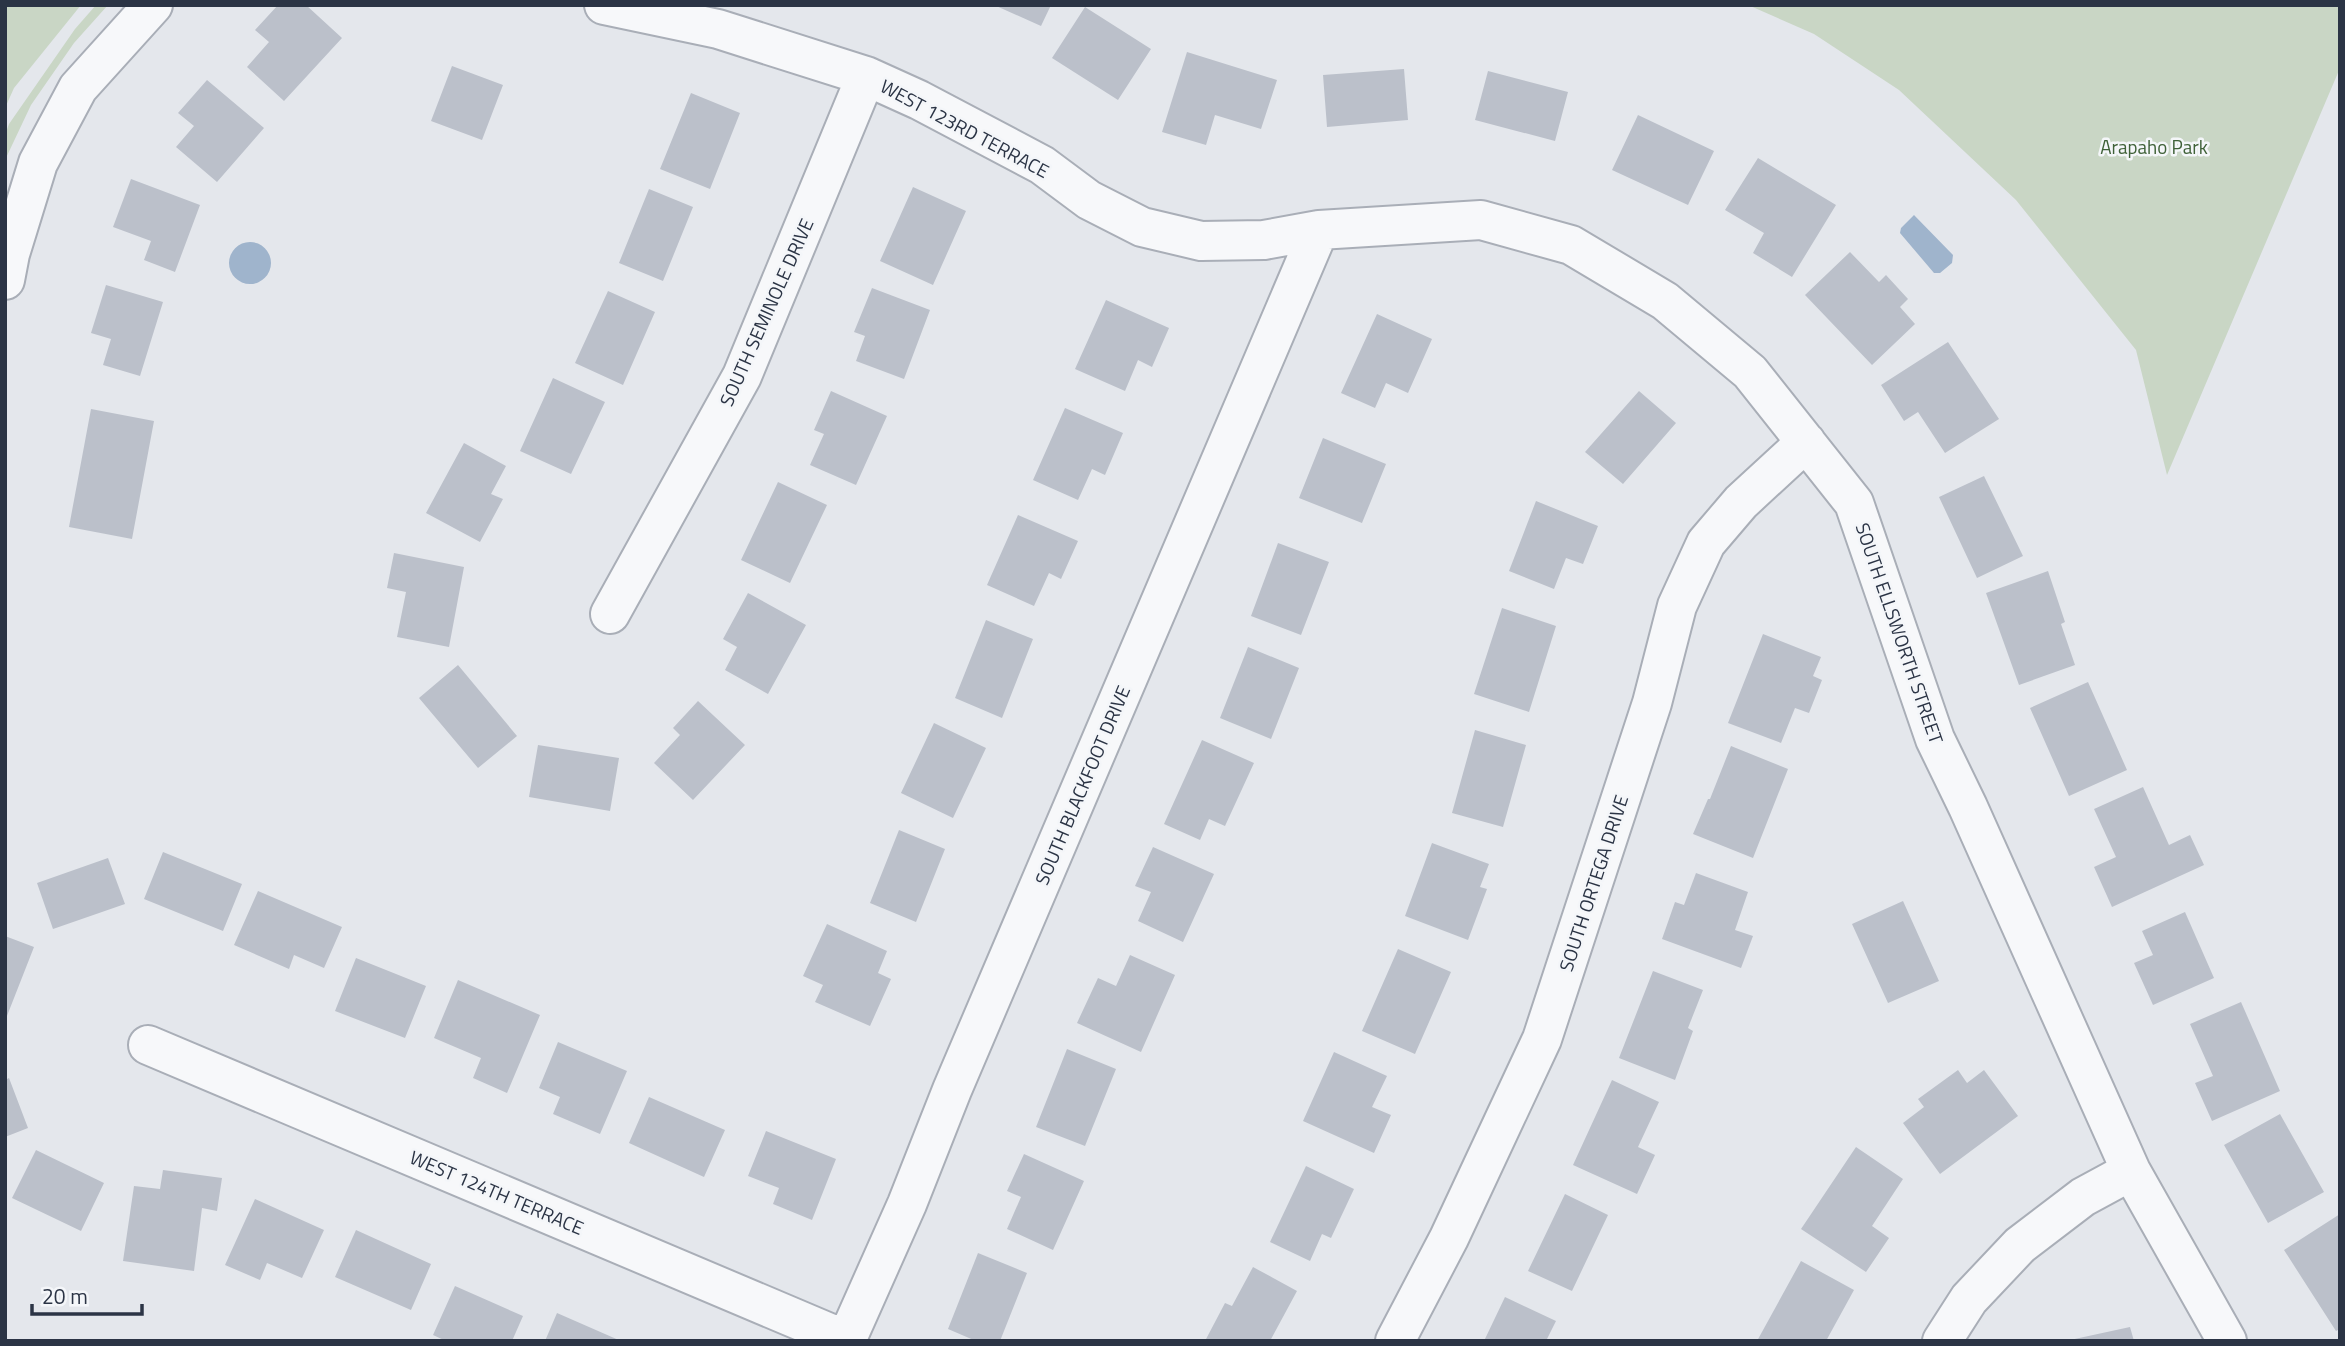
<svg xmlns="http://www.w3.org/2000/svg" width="2345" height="1346" font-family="'Titillium Web',sans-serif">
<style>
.green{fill:#c9d6c5}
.water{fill:#9fb4cc}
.building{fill:#bbc0ca}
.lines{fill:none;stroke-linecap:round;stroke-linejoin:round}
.minor-casing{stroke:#a9aeb7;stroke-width:42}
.tertiary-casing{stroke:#a9aeb7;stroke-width:42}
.minor{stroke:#f7f8fa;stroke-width:38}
.tertiary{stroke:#f7f8fa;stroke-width:38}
.labels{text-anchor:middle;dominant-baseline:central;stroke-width:5;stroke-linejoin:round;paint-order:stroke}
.street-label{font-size:19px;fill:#2b3445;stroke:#f4f6f9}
.park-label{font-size:19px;fill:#3f6138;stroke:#f4f6f9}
</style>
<rect width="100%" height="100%" fill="#e4e7ec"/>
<path class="green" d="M5 5H81L14 88 5 108Z
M96 5H108L74 43 31 105 5 160V135L9 124 75 29Z
M1748 5H2340V68L2167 475 2136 350 2016 200 1899 90 1814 34Z"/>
<path class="water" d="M1914 215 1953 255 1952 263 1940 273H1934L1900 233 1901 228Z
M229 263a21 21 0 1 1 42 0a21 21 0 1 1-42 0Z"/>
<path class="building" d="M278 5H306L342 38 284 101 247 67 269 42 255 30Z
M994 5H1051L1041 26Z
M1085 7 1151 49 1118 100 1052 58Z
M1187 52 1277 80 1261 129 1215 115 1206 145 1162 132Z
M452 66 503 85 482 140 431 121Z
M1404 69 1408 120 1327 127 1323 75Z
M1488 71 1568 92 1555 141 1475 120Z
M207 80 264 128 217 182 176 147 194 126 178 113Z
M691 93 740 113 710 189 660 169Z
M1638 115 1714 151 1688 205 1612 170Z
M1758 158 1836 205 1792 277 1753 253 1764 233 1725 210Z
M131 179 200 205 175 272 144 260 151 241 113 227Z
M913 187 966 211 933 285 880 261Z
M649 189 693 207 663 281 619 263Z
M1850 252 1879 282 1886 275 1908 299 1900 307 1915 324 1872 365 1805 295Z
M106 285 163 302 140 376 103 365 111 339 91 333Z
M872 288 930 310 904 379 856 361 865 336 854 332Z
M608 291 655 312 623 385 575 363Z
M1106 300 1169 328 1152 367 1138 360 1125 391 1075 369Z
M1377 314 1432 339 1408 393 1386 383 1375 408 1341 393Z
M1948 342 1999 419 1945 453 1918 412 1904 421 1881 385Z
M553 378 605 402 571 474 520 451Z
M831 391 887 416 856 485 810 465 824 434 814 430Z
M1639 391 1676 423 1623 484 1585 452Z
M1065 408 1123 433 1105 475 1092 469 1078 500 1033 480Z
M91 409 154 421 132 539 69 527Z
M1323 438 1386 464 1362 523 1299 498Z
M464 443 506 466 491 494 503 499 480 542 426 513Z
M1984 476 2023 556 1977 578 1939 497Z
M778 482 827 505 790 583 741 560Z
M1536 501 1598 526 1583 564 1566 558 1554 589 1509 571Z
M1018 515 1078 541 1061 579 1049 573 1034 606 987 585Z
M1278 543 1329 562 1301 635 1251 616Z
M394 553 464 567 449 647 397 637 406 592 387 588Z
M2048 571 2065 622 2061 624 2075 665 2019 685 1986 593Z
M748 593 806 625 768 694 725 670 737 647 723 639Z
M1502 608 1556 626 1529 712 1474 694Z
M986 620 1033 639 1002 718 955 698Z
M1763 634 1821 657 1813 676 1822 680 1809 713 1795 708 1781 743 1728 723Z
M1248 647 1299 668 1271 739 1220 718Z
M458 665 517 736 478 768 419 698Z
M2088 682 2127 770 2069 796 2030 708Z
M698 701 745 745 693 800 654 763 680 735 673 728Z
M934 723 986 748 953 818 901 793Z
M1475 730 1526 745 1503 827 1452 813Z
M1202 740 1254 763 1225 826 1209 819 1200 840 1164 824Z
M538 745 619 758 610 811 529 797Z
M1731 746 1788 769 1753 858 1693 834 1708 799H1710Z
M2143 787 2169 845 2190 835 2204 865 2112 907 2094 867 2116 857 2094 809Z
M899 830 945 849 916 922 870 903Z
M1432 843 1489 864 1480 887 1487 889 1468 940 1405 916Z
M1153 847 1214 874 1183 942 1138 921 1151 892 1135 886Z
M163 852 242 884 223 931 144 899Z
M108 858 125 904 53 929 37 883Z
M1696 873 1748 892 1735 930 1753 936 1741 968 1662 939 1675 902 1684 905Z
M258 891 342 927 324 968 294 955 289 969 234 945Z
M1903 901 1939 981 1888 1003 1852 924Z
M2185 912 2214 978 2153 1005 2134 963 2153 955 2142 931Z
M827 924 887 951 878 973 891 979 870 1026 815 1002 823 985 803 976Z
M5 936 34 947 5 1021Z
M1398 949 1451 972 1415 1054 1362 1031Z
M1130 955 1175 975 1141 1052 1077 1023 1098 978 1116 986Z
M356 958 426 986 405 1038 335 1011Z
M1653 971 1703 990 1688 1028 1693 1031 1675 1080 1619 1058Z
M458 980 540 1015 507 1093 473 1078 481 1058 434 1038Z
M2241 1002 2280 1091 2212 1121 2195 1083 2213 1076 2190 1024Z
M558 1042 627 1071 600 1134 553 1114 560 1097 539 1088Z
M1067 1049 1116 1069 1085 1146 1036 1127Z
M1334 1052 1387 1076 1372 1107 1391 1115 1374 1153 1303 1121Z
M1958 1070 1967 1083 1984 1070 2018 1116 1940 1174 1903 1123 1924 1107 1918 1099Z
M9 1078 28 1128 5 1137V1080Z
M1612 1080 1659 1102 1638 1147 1655 1155 1637 1194 1573 1165Z
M649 1097 725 1130 704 1177 629 1143Z
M2280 1114 2324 1192 2268 1223 2224 1145Z
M766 1131 836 1159 812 1220 773 1204 779 1188 748 1176Z
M1856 1147 1903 1179 1872 1226 1889 1238 1866 1272 1801 1229Z
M36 1150 104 1183 81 1231 12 1198Z
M1024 1154 1084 1181 1053 1250 1007 1229 1021 1197 1007 1191Z
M1306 1166 1354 1189 1331 1238 1322 1234 1310 1261 1270 1242Z
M163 1170 222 1178 217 1211 202 1208 194 1271 123 1261 134 1186 160 1189Z
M1565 1194 1608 1215 1572 1291 1528 1271Z
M255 1199 324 1230 302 1278 267 1263 260 1280 225 1265Z
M2340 1214V1329L2336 1331 2284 1250Z
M356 1230 431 1264 411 1310 335 1277Z
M978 1253 1027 1273 1000 1341H976L948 1329Z
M1801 1261 1854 1290 1826 1341H1757Z
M1253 1267 1297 1291 1270 1341H1205L1225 1303 1232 1306Z
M455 1286 523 1316 512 1341H446L433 1335Z
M1505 1297 1556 1321 1546 1341H1484Z
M557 1313 621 1341H545Z
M2130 1327 2134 1341H2071L2070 1340Z"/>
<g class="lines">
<g class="minor-casing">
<path id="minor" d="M604 5 718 29 866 76 919 100 1042 165 1089 200 1142 227 1201 241 1264 240 1319 230 1481 220 1571 245 1665 301 1750 372 1854 503 1935 739 1968 807 2131 1171 2227 1341
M610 614 742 376 866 76
M148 1045 846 1340
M846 1341 907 1204 952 1090 1319 230
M1395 1341 1449 1238 1542 1039 1652 703 1677 606 1706 543 1741 502 1806 442
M1942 1341 1969 1299 2020 1245 2083 1197 2131 1171"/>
</g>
<g class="tertiary-casing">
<path id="tertiary" d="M5 280 10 254 38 163 78 88 153 5"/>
</g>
<use href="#minor" class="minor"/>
<use href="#tertiary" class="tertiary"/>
</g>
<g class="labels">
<g class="street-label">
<text transform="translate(965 128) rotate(28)">WEST 123RD TERRACE</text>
<text transform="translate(766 312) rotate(-66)">SOUTH SEMINOLE DRIVE</text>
<text transform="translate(1900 633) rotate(71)">SOUTH ELLSWORTH STREET</text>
<text transform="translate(1082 785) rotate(-67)">SOUTH BLACKFOOT DRIVE</text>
<text transform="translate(1593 883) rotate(-72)">SOUTH ORTEGA DRIVE</text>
<text transform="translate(497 1192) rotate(23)">WEST 124TH TERRACE</text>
</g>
<g class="park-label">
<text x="2154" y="146">Arapaho Park</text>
</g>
</g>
<rect width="2345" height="1346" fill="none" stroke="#2b3445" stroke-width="14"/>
<path d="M32 1304v10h110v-10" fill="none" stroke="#2b3445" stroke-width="3.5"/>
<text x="42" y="1304" font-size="21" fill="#2b3445" stroke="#f4f6f9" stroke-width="5" paint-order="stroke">20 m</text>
</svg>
